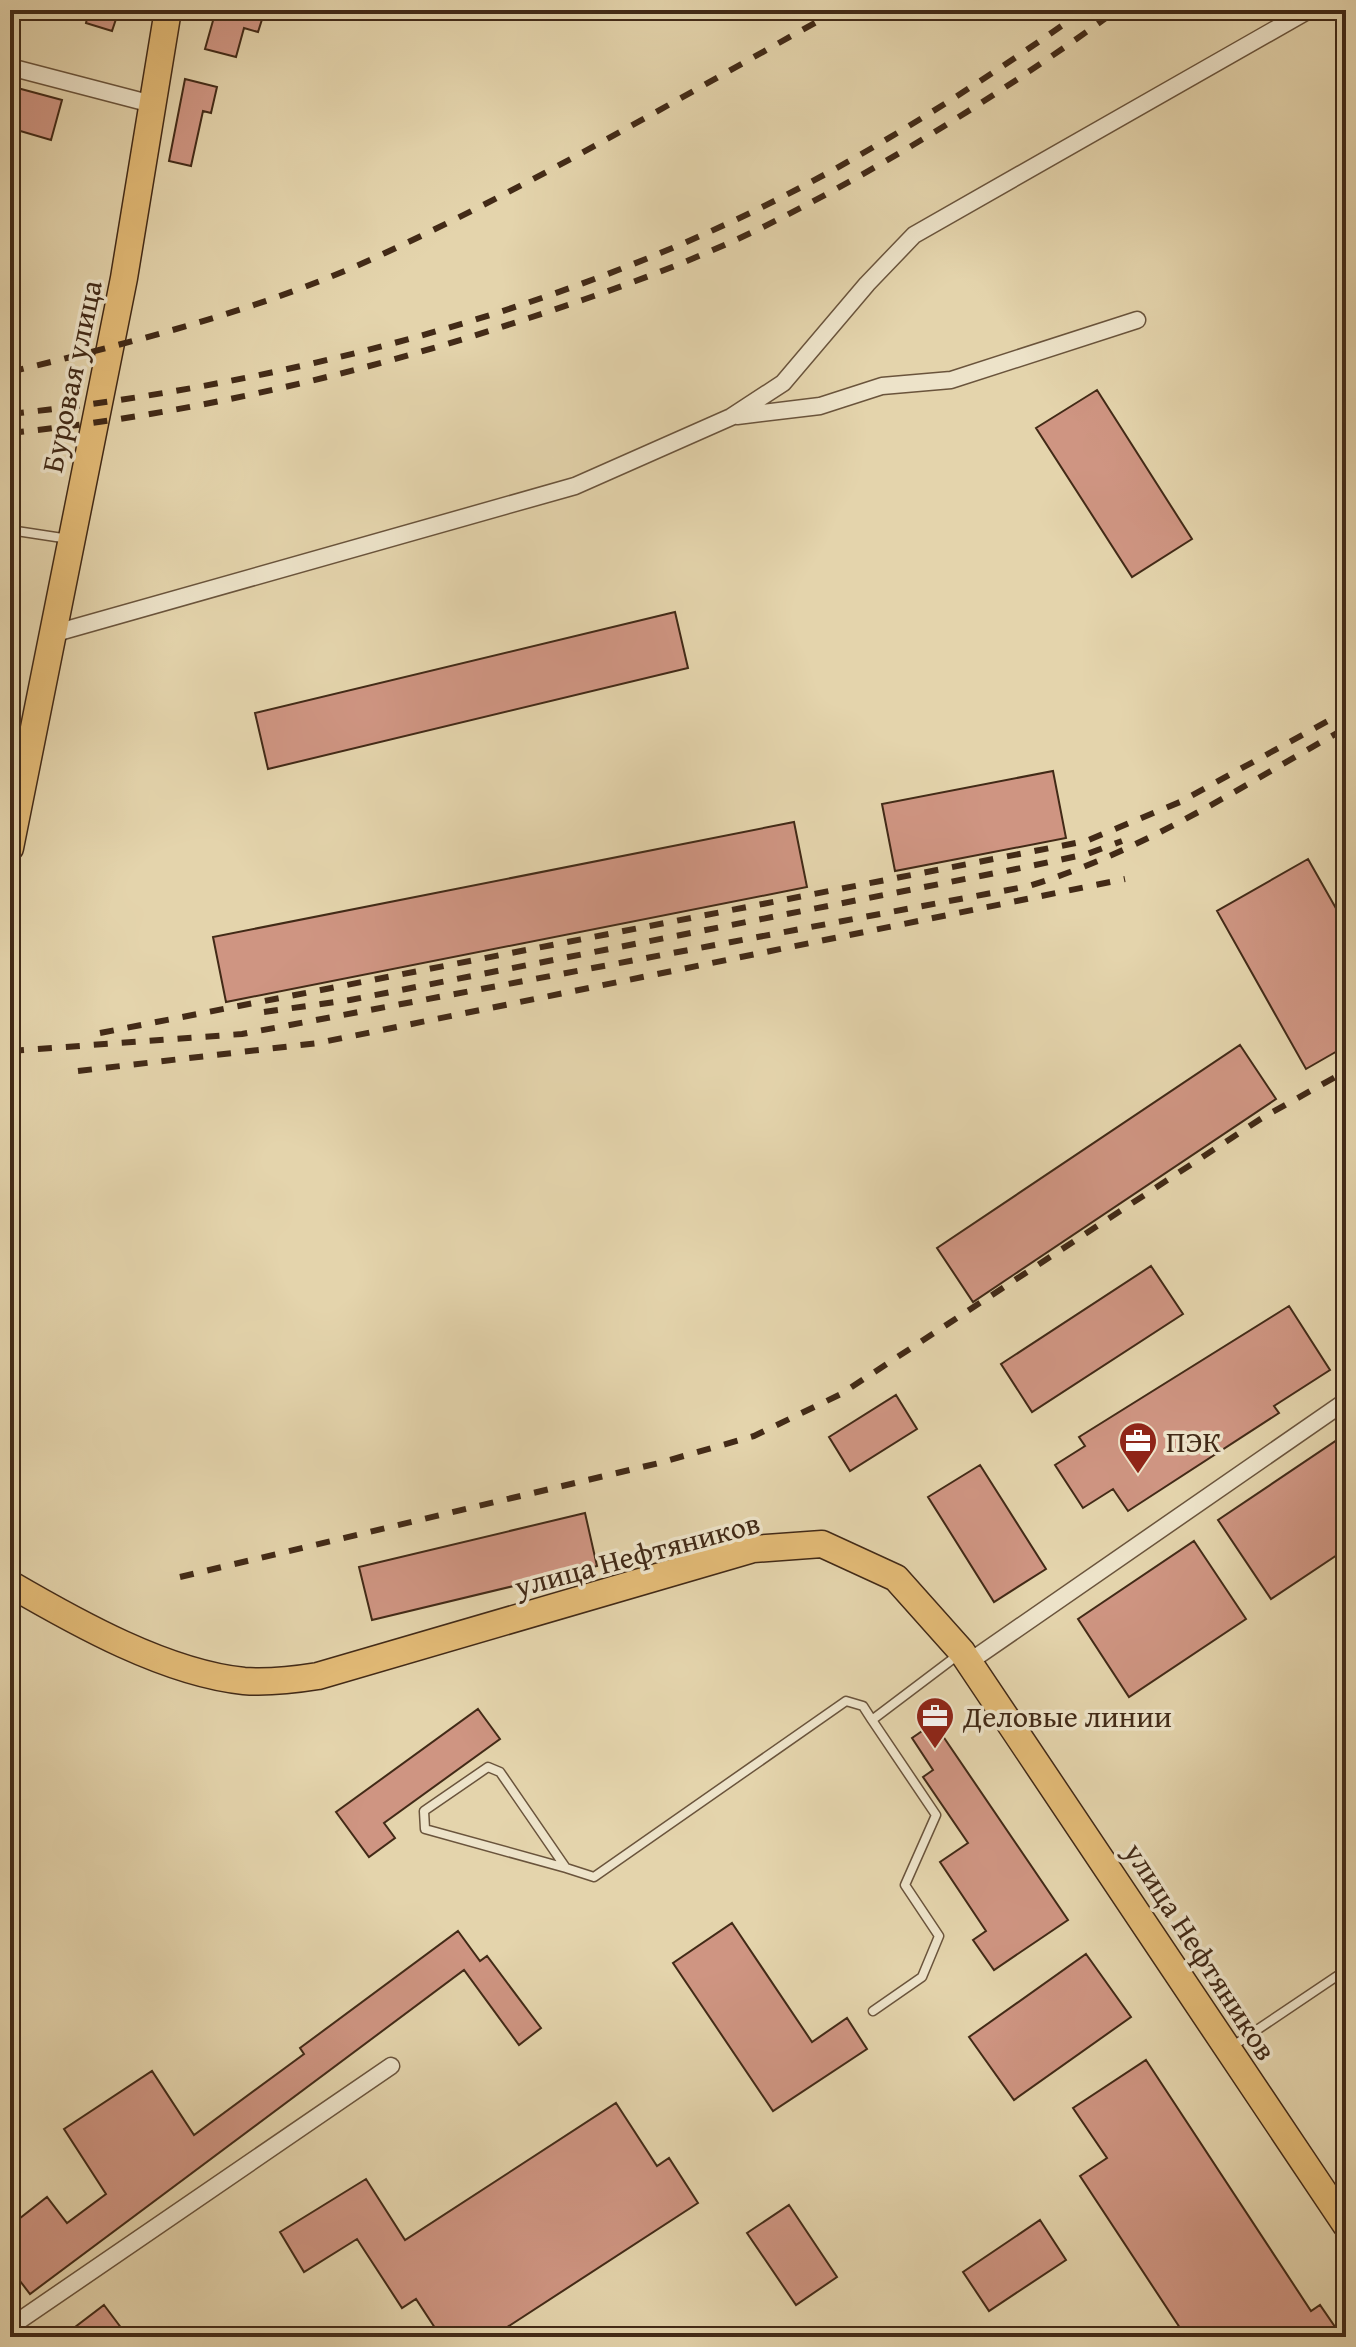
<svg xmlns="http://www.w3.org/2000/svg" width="1356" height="2347" font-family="'Gentium Book Plus',serif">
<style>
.building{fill:#cf9582;stroke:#422a17;stroke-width:2}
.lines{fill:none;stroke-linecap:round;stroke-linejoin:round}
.service-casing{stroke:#6a543c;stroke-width:11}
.minor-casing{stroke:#6a543c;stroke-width:19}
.tertiary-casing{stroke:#6a543c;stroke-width:23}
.primary-casing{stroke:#422a17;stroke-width:29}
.service{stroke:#ede3c9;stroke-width:8}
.minor{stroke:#ede3c9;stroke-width:16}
.tertiary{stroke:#ede3c9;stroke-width:20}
.primary{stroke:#e2ba76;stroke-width:26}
.rail{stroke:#422a17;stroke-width:6;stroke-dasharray:14 14;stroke-linecap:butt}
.labels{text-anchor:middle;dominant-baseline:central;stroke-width:7;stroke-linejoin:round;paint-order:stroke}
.street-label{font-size:30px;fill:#422a17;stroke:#ede3c9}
.poi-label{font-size:30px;fill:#422a17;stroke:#ede3c9;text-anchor:start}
</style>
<rect width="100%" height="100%" fill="#e4d4ac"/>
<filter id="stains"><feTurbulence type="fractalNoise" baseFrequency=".0025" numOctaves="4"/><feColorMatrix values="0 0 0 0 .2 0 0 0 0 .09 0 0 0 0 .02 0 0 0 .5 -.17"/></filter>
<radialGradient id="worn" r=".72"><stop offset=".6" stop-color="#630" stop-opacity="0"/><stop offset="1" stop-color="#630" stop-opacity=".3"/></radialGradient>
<path class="building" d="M89 10H119L112 31 86 23Z
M216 10H265L258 32 244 28 236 57 205 49Z
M185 79 217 87 211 113 203 111 191 166 169 161Z
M10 86 62 100 51 140 10 128Z
M1097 390 1192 539 1132 577 1036 428Z
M675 612 688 668 268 769 255 713Z
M1053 771 1066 838 895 871 882 804Z
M794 822 807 887 226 1002 213 937Z
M1308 859 1346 926V1046L1306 1069 1217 911Z
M1240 1045 1276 1099 973 1302 937 1248Z
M1151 1266 1183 1314 1032 1412 1001 1364Z
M1289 1306 1330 1370 1274 1406 1279 1413 1128 1511 1113 1489 1083 1508 1055 1465 1085 1446 1079 1437Z
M896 1395 917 1429 850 1471 829 1437Z
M1346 1434V1549L1271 1599 1218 1520Z
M980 1465 1046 1569 994 1602 928 1497Z
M585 1513 597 1566 372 1620 359 1567Z
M1194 1541 1246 1619 1129 1697 1078 1619Z
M478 1709 500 1739 384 1823 395 1838 369 1857 336 1812Z
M934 1723 1068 1920 994 1970 973 1940 986 1931 940 1862 968 1843 923 1777 933 1770 912 1738Z
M732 1923 812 2042 847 2018 867 2049 773 2111 673 1963Z
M458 1931 480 1961 487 1956 541 2028 519 2045 464 1970 30 2294 10 2268V2226L47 2197 67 2223 106 2194 64 2129 152 2071 194 2135 304 2054 300 2048Z
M1086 1954 1131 2017 1014 2100 969 2037Z
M1146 2060 1311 2311 1320 2305 1342 2337H1186L1080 2176 1107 2158 1073 2108Z
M616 2103 657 2166 669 2158 698 2203 492 2337H441L416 2299 402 2308 357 2239 304 2272 280 2232 366 2179 405 2240Z
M789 2205 837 2277 796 2305 747 2233Z
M1040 2220 1066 2260 989 2311 963 2272Z
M104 2305 128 2337H62Z"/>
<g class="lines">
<g class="service-casing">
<path id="service" d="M10 530 69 539
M566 1868 425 1829 424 1811 488 1767 500 1772 566 1868 594 1877 846 1701 863 1706 872 1720
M873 2011 922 1977 939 1936 905 1885 936 1815 872 1720 958 1655
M1230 2048 1346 1970"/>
</g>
<g class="minor-casing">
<path id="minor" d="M10 67 152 104
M737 416 820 406 882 386 951 380 1137 320
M52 634 575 486 731 417 783 383 867 284 914 235 1309 10
M969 1662 1346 1401
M10 2327 391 2066"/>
</g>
<g class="tertiary-casing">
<path id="tertiary" d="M10 2331 15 2337"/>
</g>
<g class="primary-casing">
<path id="primary" d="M10 848 124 278 168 10
M10 1584C77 1623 166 1673 244 1681 269 1683 293 1680 318 1676L753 1549 822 1544 896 1578 962 1652 1346 2225"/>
</g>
<use href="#service" class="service"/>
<use href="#minor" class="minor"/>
<use href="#tertiary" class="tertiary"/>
<use href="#primary" class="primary"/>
<path class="rail" d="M10 372C137 341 266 309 385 253 540 181 688 93 838 10
M10 414C262 387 519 323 748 214 866 157 977 86 1084 10
M10 433C187 415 361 374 529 318 608 292 687 264 761 228 886 166 1004 92 1117 10
M264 1012 350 1000 1026 867 1087 854 1122 841
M100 1033 1086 841 1180 802 1346 711
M10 1051 242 1034 1029 886C1146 850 1240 787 1346 728
M78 1071 318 1043 1125 879
M180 1577 659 1463 754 1436 841 1394 1262 1118 1346 1071"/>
</g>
<defs>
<g id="office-pin" transform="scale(2)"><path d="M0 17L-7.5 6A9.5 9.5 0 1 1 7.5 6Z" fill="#8f2418" stroke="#ede3c9"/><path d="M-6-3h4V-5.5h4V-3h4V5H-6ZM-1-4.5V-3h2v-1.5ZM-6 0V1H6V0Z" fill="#fff"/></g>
</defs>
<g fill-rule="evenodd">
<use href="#office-pin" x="1138" y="1441"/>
<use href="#office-pin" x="935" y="1716"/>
</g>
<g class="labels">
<g class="street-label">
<text transform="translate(71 376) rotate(-78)">Буровая улица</text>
<text transform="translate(637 1554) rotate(-15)">улица Нефтяников</text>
<text transform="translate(1201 1951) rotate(57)">улица Нефтяников</text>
</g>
<g class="poi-label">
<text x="1166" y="1441">ПЭК</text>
<text x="963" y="1716">Деловые линии</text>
</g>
</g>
<rect width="1356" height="2347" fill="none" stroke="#e4d4ac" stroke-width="40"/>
<rect x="12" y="12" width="1332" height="2323" fill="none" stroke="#422a17" stroke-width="4"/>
<rect x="20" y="20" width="1316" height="2307" fill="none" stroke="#422a17" stroke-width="2"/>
<rect width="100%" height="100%" filter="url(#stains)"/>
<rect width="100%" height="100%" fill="url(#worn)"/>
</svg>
